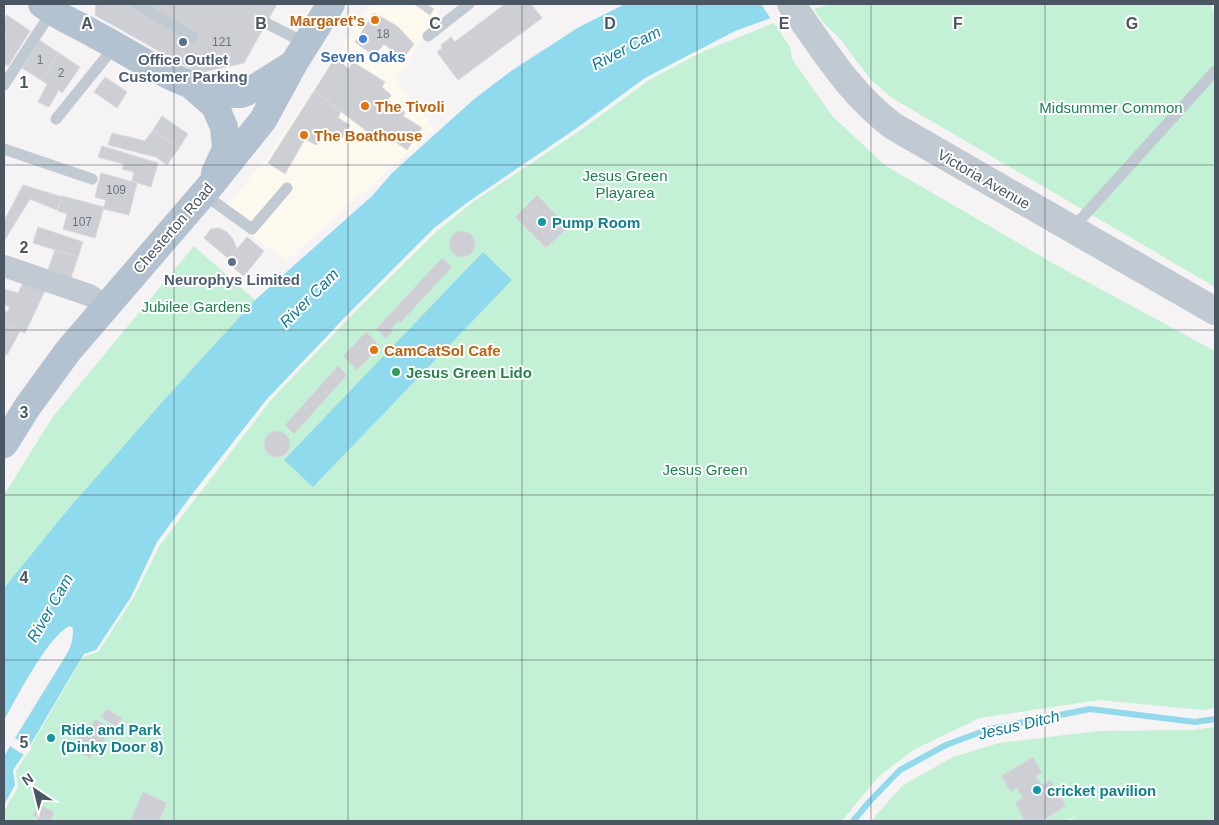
<svg xmlns="http://www.w3.org/2000/svg" width="1219" height="825" font-family="Helvetica,sans-serif">
<style>
.commercial{fill:#fdf9ef}
.green{fill:#c3f1d5}
.water{fill:#90daee}
.pier{fill:#f5f3f3}
.lines{fill:none;stroke-linecap:round;stroke-linejoin:round}
.stream{stroke:#90daee;stroke-width:6}
.building{fill:#cdcfd5;stroke:#d7d9de}
.service{stroke:#c1cad2;stroke-width:11}
.minor{stroke:#c1cad2;stroke-width:22}
.tertiary{stroke:#c1cad2;stroke-width:28}
.primary{stroke:#b3c2d1;stroke-width:28}
.grid{fill:none;stroke:#4a5661;stroke-width:1;stroke-opacity:0.55}
.food-dot{fill:#e8710a;stroke:#fff;stroke-width:2}
.shop-dot{fill:#3f7fe0;stroke:#fff;stroke-width:2}
.service-dot{fill:#5c6f8a;stroke:#fff;stroke-width:2}
.culture-dot{fill:#0f9aa8;stroke:#fff;stroke-width:2}
.leisure-dot{fill:#2e9e5b;stroke:#fff;stroke-width:2}
.labels{text-anchor:middle;dominant-baseline:central;stroke-width:4;stroke-linejoin:round;paint-order:stroke}
.number-label{font-size:12px;fill:#6b747e}
.food-label{font-size:15px;font-weight:bold;fill:#c56008;stroke:#fff;text-anchor:start}
.shop-label{font-size:15px;font-weight:bold;fill:#366cbe;stroke:#fff}
.service-label{font-size:15px;font-weight:bold;fill:#4e5e75;stroke:#fff}
.park-label{font-size:15px;fill:#17864f;stroke:#fff}
.street-label{font-size:15px;fill:#4a5661;stroke:#fff}
.culture-label{font-size:15px;font-weight:bold;fill:#0d838f;stroke:#fff;text-anchor:start}
.leisure-label{font-size:15px;font-weight:bold;fill:#27864d;stroke:#fff;text-anchor:start}
.water-label{font-size:16px;font-style:italic;fill:#0c7c9b;stroke:#fff}
.grid-label{font-size:16px;text-anchor:middle;font-weight:bold;fill:#4a5661;stroke:#fff;stroke-width:4;stroke-linejoin:round;paint-order:stroke}
</style>
<rect width="100%" height="100%" fill="#f5f3f3"/>
<path class="commercial" d="M371 4H443L396 80 435 129 286 261 221 212 266 159Z"/>
<path class="green" d="M831 4H1212V9L1215 10V287L892 98 870 79 840 39 823 22 814 9Z
M774 23 790 47 792 59 833 117 886 166 1056 265 1215 351V708L1203 710 1099 700 980 718 913 750 877 778 842 821H4V811L18 787 16 772 83 657 98 652 134 597 160 545 271 400 353 314 437 231 473 202 578 132 649 80 702 52Z
M194 246 255 300C169 394 85 490 4 588V495L52 418Z
M1215 727V821H1069L1077 815 1066 821H871L903 785 953 757 999 743 1098 731 1193 730Z"/>
<path class="water" d="M625 4H810L735 31 645 78 574 130 468 202 434 228 350 312 267 399 193 493 157 542 131 597 96 650 84 654 29 747 13 770 15 785 4 805V756L68 652C72 644 73 637 73 628L69 626C46 639 18 696 4 720V588L70 507 165 399 255 300 372 196 392 173 473 100 511 71 579 27Z
M483 252 512 280 313 487 284 460Z"/>
<path class="pier" d="M761 4H810L771 19Z
M13 737 32 748 26 756 8 745Z"/>
<g class="lines">
<path class="stream" d="M853 821 870 801 900 770 946 745 989 729 1090 709 1195 722 1215 719"/>
</g>
<path class="building" d="M96 4H277L244 63 198 73 95 15Z
M414 4H426L434 9 430 15Z
M505 4H531L542 18 458 80 437 52 442 48 441 45 451 37 455 42Z
M374 13 397 26 414 44 403 59 384 44 374 56 355 42Z
M7 15 30 31 8 66 4 63V42L6 38 4 36V20Z
M39 40 59 53 41 80 22 68Z
M59 53 80 67 62 93 59 90 49 107 38 102 47 84 41 80Z
M335 58 349 69 353 62 385 82 382 87 391 95 388 100 405 112 403 116 422 128 407 150 386 135 381 142 314 91Z
M105 77 127 92 117 108 94 92Z
M314 91 341 111 338 118 350 125 341 140 326 130 316 145 305 139 285 174 268 163Z
M162 116 188 134 179 148 153 130Z
M153 130 179 148 167 165 156 157 108 145 112 133 145 141Z
M102 146 158 163 151 187 132 181 134 172 122 169 124 164 98 157Z
M101 173 137 183 129 215 103 209 106 200 95 197Z
M23 185 62 197 57 210 30 199 4 241V221Z
M537 195 568 227 546 248 515 217Z
M62 196 104 207 95 238 63 229 67 214 58 211Z
M38 227 83 242 78 257 33 243Z
M219 228 227 232 233 239 237 249 229 259 204 238 211 229Z
M449 244a13 13 0 1 1 26 0a13 13 0 1 1-26 0Z
M247 237 264 251 244 276 226 262Z
M55 250 78 257 71 278 48 270Z
M442 258 452 267 400 323 398 321 391 329 393 331 386 338 376 329Z
M26 277 47 286 25 333 4 324V310L8 312 10 307 4 305V289L18 293Z
M4 324 20 331 7 355 4 353Z
M366 332 380 346 357 370 343 356Z
M338 366 347 375 294 434 285 425Z
M264 444a13 13 0 1 1 26 0a13 13 0 1 1-26 0Z
M107 709 122 718 116 727 101 717Z
M95 719 107 726 102 737 105 738 99 750 96 748 90 758 78 751 83 740 78 738 77 733 80 728 84 726 89 729Z
M1033 757 1042 772 1036 776 1042 785 1050 780 1066 806 1042 821H1024L1015 802 1023 798 1017 788 1011 792 1001 776Z
M143 792 167 803 159 821 131 820Z
M38 804 54 812 51 821H38L37 817 33 815Z"/>
<g class="lines">
<path class="service" d="M137 4 193 37
M266 23 307 44
M428 36 469 4
M4 85 52 11
M56 119 115 46
M4 149 92 179
M202 193 252 229 287 188
M1072 229 1215 71"/>
<path class="minor" d="M4 266 89 295 106 305"/>
<path class="tertiary" d="M791 4C823 48 848 92 893 126L1215 311"/>
<path class="primary" d="M42 4C60 18 75 23 94 34 137 56 190 96 240 94 250 93 283 70 293 64
M192 86 215 106 224 127 226 149 215 173
M4 444 28 406 68 351 210 186 263 120 294 63 331 4"/>
</g>
<path class="grid" d="M174 4V821M348 4V821M522 4V821M697 4V821M871 4V821M1045 4V821M4 165H1215M4 330H1215M4 495H1215M4 660H1215"/>
<g class="food-dot">
<circle cx="375" cy="20" r="5"/>
<circle cx="365" cy="106" r="5"/>
<circle cx="304" cy="135" r="5"/>
<circle cx="374" cy="350" r="5"/>
</g>
<circle class="shop-dot" cx="363" cy="39" r="5"/>
<g class="service-dot">
<circle cx="183" cy="42" r="5"/>
<circle cx="232" cy="262" r="5"/>
</g>
<g class="culture-dot">
<circle cx="542" cy="222" r="5"/>
<circle cx="51" cy="738" r="5"/>
<circle cx="1037" cy="790" r="5"/>
</g>
<circle class="leisure-dot" cx="396" cy="372" r="5"/>
<g class="labels">
<g class="number-label">
<text x="383" y="34">18</text>
<text x="222" y="42">121</text>
<text x="40" y="60">1</text>
<text x="61" y="73">2</text>
<text x="116" y="190">109</text>
<text x="82" y="222">107</text>
</g>
<g class="food-label">
<text x="365" y="20" text-anchor="end">Margaret's</text>
<text x="375" y="106">The Tivoli</text>
<text x="314" y="135">The Boathouse</text>
<text x="384" y="350">CamCatSol Cafe</text>
</g>
<g class="shop-label">
<text x="363" y="56">Seven Oaks</text>
</g>
<g class="service-label">
<text x="183" y="59">Office Outlet<tspan x="183" dy="17">Customer Parking</tspan></text>
<text x="232" y="279">Neurophys Limited</text>
</g>
<g class="park-label">
<text x="1111" y="107">Midsummer Common</text>
<text x="625" y="175">Jesus Green<tspan x="625" dy="17">Playarea</tspan></text>
<text x="196" y="306">Jubilee Gardens</text>
<text x="705" y="469">Jesus Green</text>
</g>
<g class="street-label">
<text transform="translate(984 179) rotate(30)">Victoria Avenue</text>
<text transform="translate(173 228) rotate(-49)">Chesterton Road</text>
</g>
<g class="culture-label">
<text x="552" y="222">Pump Room</text>
<text x="61" y="729">Ride and Park<tspan x="61" dy="17">(Dinky Door 8)</tspan></text>
<text x="1047" y="790">cricket pavilion</text>
</g>
<g class="leisure-label">
<text x="406" y="372">Jesus Green Lido</text>
</g>
<g class="water-label">
<text transform="translate(626 48) rotate(-28)">River Cam</text>
<text transform="translate(309 298) rotate(-45)">River Cam</text>
<text transform="translate(50 608) rotate(-60)">River Cam</text>
<text transform="translate(1019 725) rotate(-13)">Jesus Ditch</text>
</g>
</g>
<g class="grid-label">
<text x="87" y="29">A</text>
<text x="261" y="29">B</text>
<text x="435" y="29">C</text>
<text x="610" y="29">D</text>
<text x="784" y="29">E</text>
<text x="958" y="29">F</text>
<text x="1132" y="29">G</text>
<text x="24" y="88">1</text>
<text x="24" y="253">2</text>
<text x="24" y="418">3</text>
<text x="24" y="583">4</text>
<text x="24" y="748">5</text>
</g>
<rect width="1219" height="825" fill="none" stroke="#4a5661" stroke-width="10"/>
<g transform="translate(35 790) rotate(325)" stroke="#ffffff" stroke-width="4" paint-order="stroke">
<path d="M0-4L9 19L0 12L-9 19Z" fill="#4a5661"/>
<text y="-8" font-size="14" font-weight="bold" text-anchor="middle" fill="#4a5661">N</text>
</g>
</svg>
